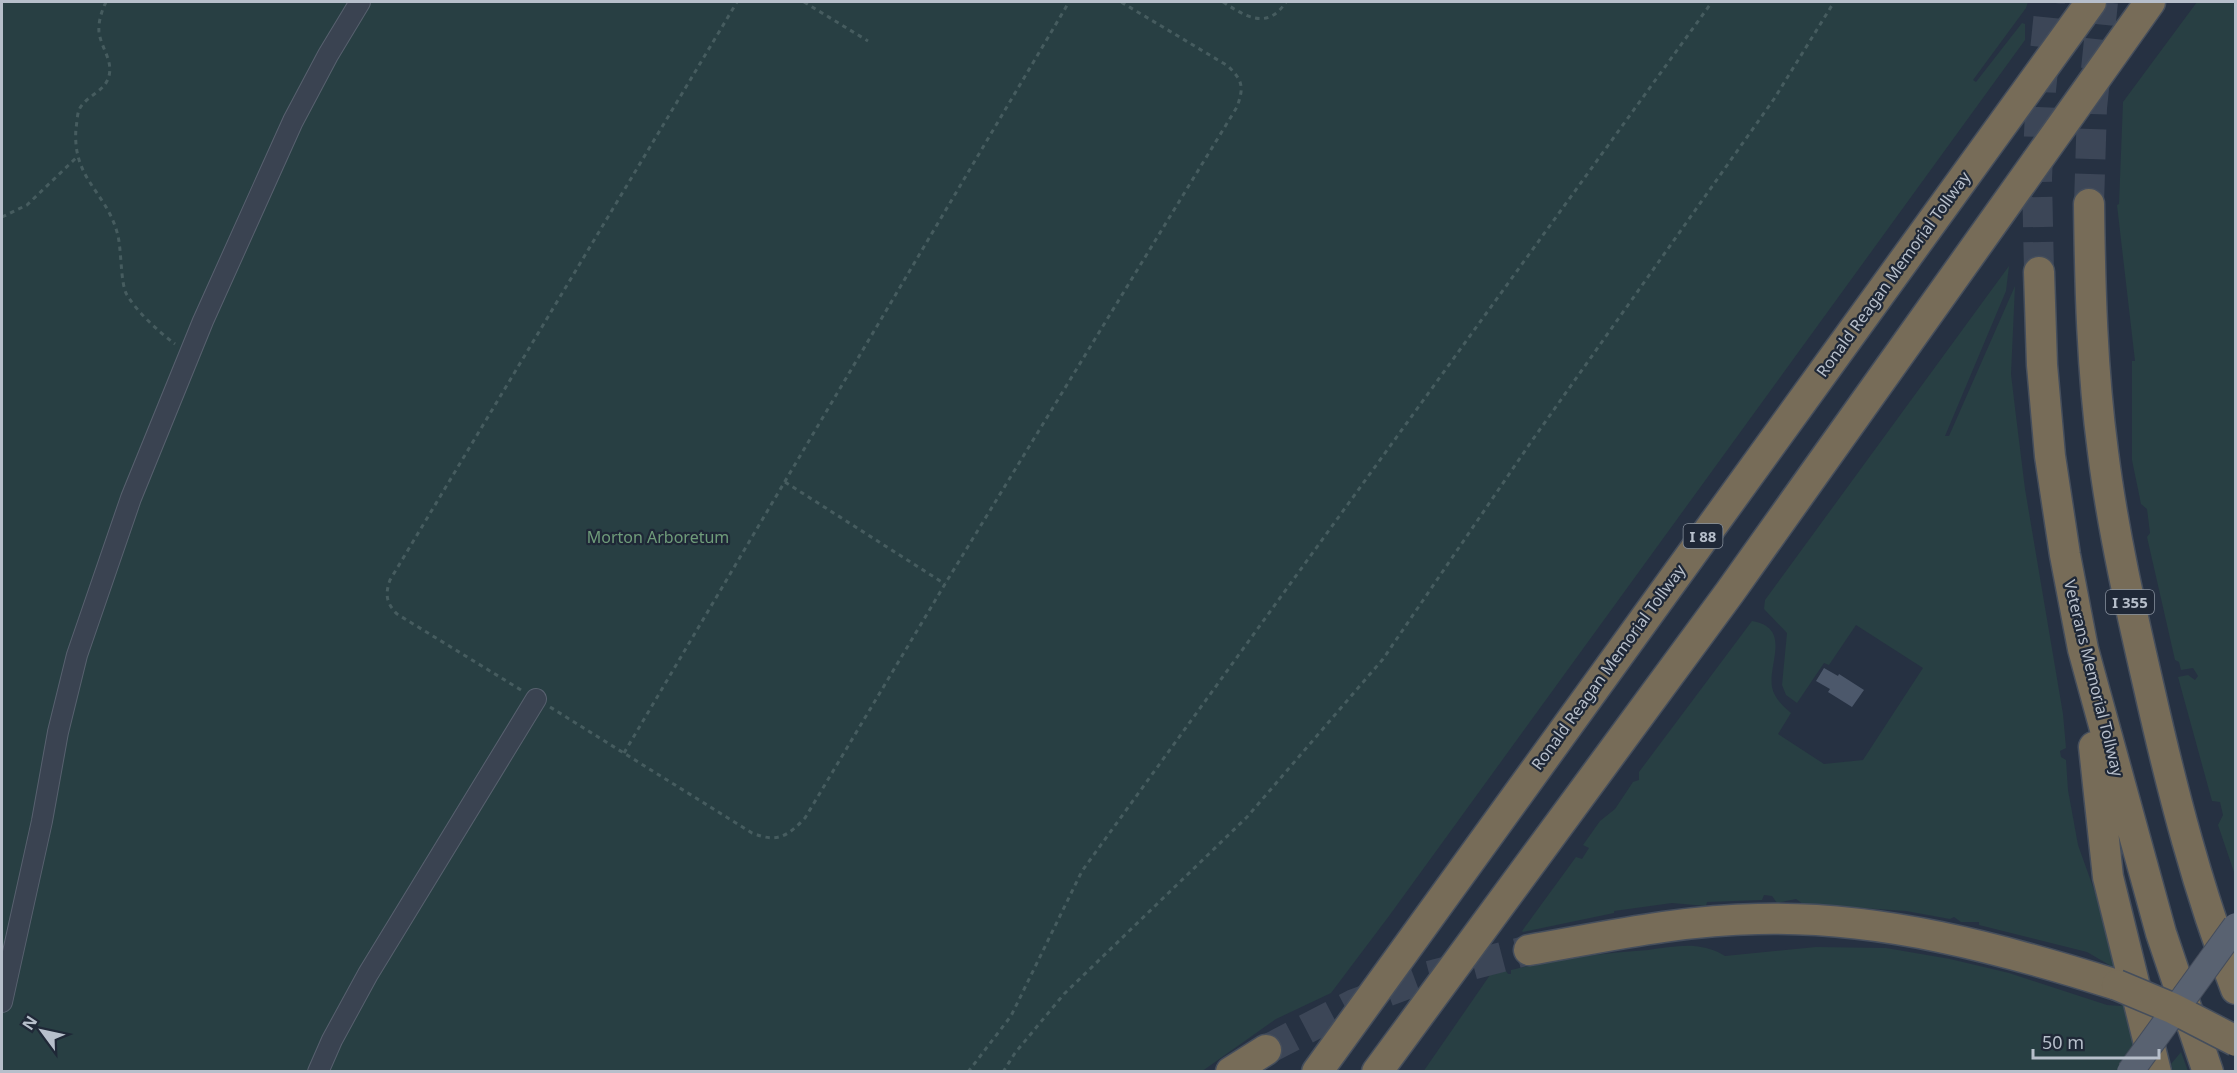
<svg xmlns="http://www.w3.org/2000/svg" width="2237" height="1073" font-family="'Noto Sans',sans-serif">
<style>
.green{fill:#283f43}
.building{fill:#4c586b}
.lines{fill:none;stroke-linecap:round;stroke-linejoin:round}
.highway-tunnel{stroke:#3c4657;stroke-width:30;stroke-dasharray:30 15;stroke-linecap:butt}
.minor-casing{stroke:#58616f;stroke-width:22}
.highway-casing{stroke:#454e5c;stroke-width:33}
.path{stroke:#465c5f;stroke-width:3;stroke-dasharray:4.5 4.5;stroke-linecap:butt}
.minor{stroke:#3a4351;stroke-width:20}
.highway{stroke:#776c58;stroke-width:30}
.major-bridge-casing{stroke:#444c5b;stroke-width:28;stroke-linecap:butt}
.highway-bridge-casing{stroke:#454e5c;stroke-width:33;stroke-linecap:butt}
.major-bridge{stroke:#596271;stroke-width:26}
.highway-bridge{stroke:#776c58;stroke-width:30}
.labels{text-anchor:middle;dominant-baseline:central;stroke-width:4.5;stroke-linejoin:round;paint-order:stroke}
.shield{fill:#1f2837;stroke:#89929f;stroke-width:1.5}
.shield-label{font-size:15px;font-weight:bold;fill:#b7bfcb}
.street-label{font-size:16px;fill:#b7bfcb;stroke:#1f2837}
.park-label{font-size:16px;fill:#6f9c7a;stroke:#1f2837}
</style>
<rect width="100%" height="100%" fill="#263142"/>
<path class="green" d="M2 2H2028L2026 8 1973 80 1976 82 2022 23 2025 24V40L1389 916 1331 993 1276 1019 1201 1072 2 1071Z
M2197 2H2236L2235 875 2218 825 2223 815 2220 802 2212 801 2178 677 2188 675 2195 680 2198 676 2193 668 2181 670 2179 662 2175 660 2147 537 2150 533 2147 509 2141 504 2132 460V361H2135L2117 205 2119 204 2123 102Z
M2009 266 2006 291 1945 436H1949L2015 286 2011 374 2015 408 2025 489 2063 714 2066 748 2060 751 2061 757 2066 760 2068 790 2078 845 2102 912 2144 1071 1423 1072 1490 975 1506 971 1508 974H1511V970C1556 959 1602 953 1648 950 1663 948 1679 945 1694 946 1705 947 1716 950 1725 956L1816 947 1886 948 1950 959 2009 973 2107 1005 2121 1006 2123 1003 2115 972 2111 966 2087 952 1979 925V922H1961L1954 917 1950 919 1906 911 1803 904 1796 899 1777 903 1772 896 1764 895 1762 900 1707 902 1706 906 1672 903 1614 911V913L1523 932 1522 931 1576 857 1582 859 1589 848 1583 845 1600 821 1615 809 1633 782 1639 780V772L1752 621C1792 628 1768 663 1772 687 1774 698 1783 706 1791 713L1778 734 1824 764 1863 760 1923 668 1856 625 1829 665 1824 663 1797 703 1786 695 1782 685 1787 633 1764 609 1765 600Z
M2181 1052 2188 1071H2173L2171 1064Z"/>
<path class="building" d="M1824 668 1838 676 1839 674 1864 690 1852 707 1828 692 1830 689 1816 681Z"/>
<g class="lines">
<path class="highway-tunnel" d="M2089 204 2092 108 2103 2
M2039 272 2037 178 2041 90 2050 2
M1266 1050 1354 1004 1429 976 1529 950"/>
<g class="minor-casing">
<path id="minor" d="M2 1002 42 821 58 732 77 655 131 498 203 321 293 121 328 55 360 2
M318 1072 332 1040 368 974 536 699"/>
</g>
<g class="highway-casing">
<path id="highway" d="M2089 204C2090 287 2092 370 2103 452 2113 532 2131 610 2149 688 2172 790 2198 891 2236 989
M2039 272 2042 365 2050 456 2065 555 2083 649 2161 933 2208 1072
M2094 747 2108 877 2156 1072
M1529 950C1604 937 1681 920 1758 919 1881 916 2000 948 2117 985
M1231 1072 1266 1050
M1317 1072 2091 2
M1377 1072 1730 592 2150 2"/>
</g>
<path class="path" d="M106 2C102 10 98 22 99 32 101 48 113 60 109 76 105 92 85 96 79 110 77 115 77 123 76 128 72 179 105 190 117 232 122 248 120 284 127 295 138 313 158 331 175 344
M804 2 868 41
M1223 2C1245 16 1267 31 1286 2
M2 217 27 205 77 157
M785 482 945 584
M521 690 397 614C386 603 385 594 390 580L737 2
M550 707 752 833C777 843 787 837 805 818L945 584 1237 107C1244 87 1243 81 1228 66L1121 2
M624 753 1069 2
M968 1072 1011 1016 1082 871 1712 2
M1003 1072 1015 1053 1064 994 1247 817 1383 659 1531 442 1774 99 1834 2"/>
<use href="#minor" class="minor"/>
<use href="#highway" class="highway"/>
<g class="major-bridge-casing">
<path id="major-bridge" d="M2130 1072 2236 926"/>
</g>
<g class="highway-bridge-casing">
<path id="highway-bridge" d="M2117 985 2172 1008 2236 1041"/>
</g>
<use href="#major-bridge" class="major-bridge"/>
<use href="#highway-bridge" class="highway-bridge"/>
</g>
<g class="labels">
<g class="shield">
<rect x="1683.5" y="524" width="39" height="24" rx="4.5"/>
<rect x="2106" y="590" width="48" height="24" rx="4.5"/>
</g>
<g class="shield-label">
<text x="1703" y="536">I 88</text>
<text x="2130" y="602">I 355</text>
</g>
<g class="street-label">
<text transform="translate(1893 274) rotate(-54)">Ronald Reagan Memorial Tollway</text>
<text transform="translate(1608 667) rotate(-54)">Ronald Reagan Memorial Tollway</text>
<text transform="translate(2094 678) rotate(76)">Veterans Memorial Tollway</text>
</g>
<g class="park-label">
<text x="658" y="537">Morton Arboretum</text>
</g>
</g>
<rect width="2237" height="1073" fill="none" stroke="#b7bfcb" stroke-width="6"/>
<g transform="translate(42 1031) rotate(303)" stroke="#1f2837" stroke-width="4.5" paint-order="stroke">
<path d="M0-4.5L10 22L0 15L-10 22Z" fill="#b7bfcb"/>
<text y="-9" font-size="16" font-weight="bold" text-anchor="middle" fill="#b7bfcb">N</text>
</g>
<path d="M2033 1049v9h126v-9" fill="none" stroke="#b7bfcb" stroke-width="3"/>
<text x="2042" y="1049" font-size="18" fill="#b7bfcb" stroke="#1f2837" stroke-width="4.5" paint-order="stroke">50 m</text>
</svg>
